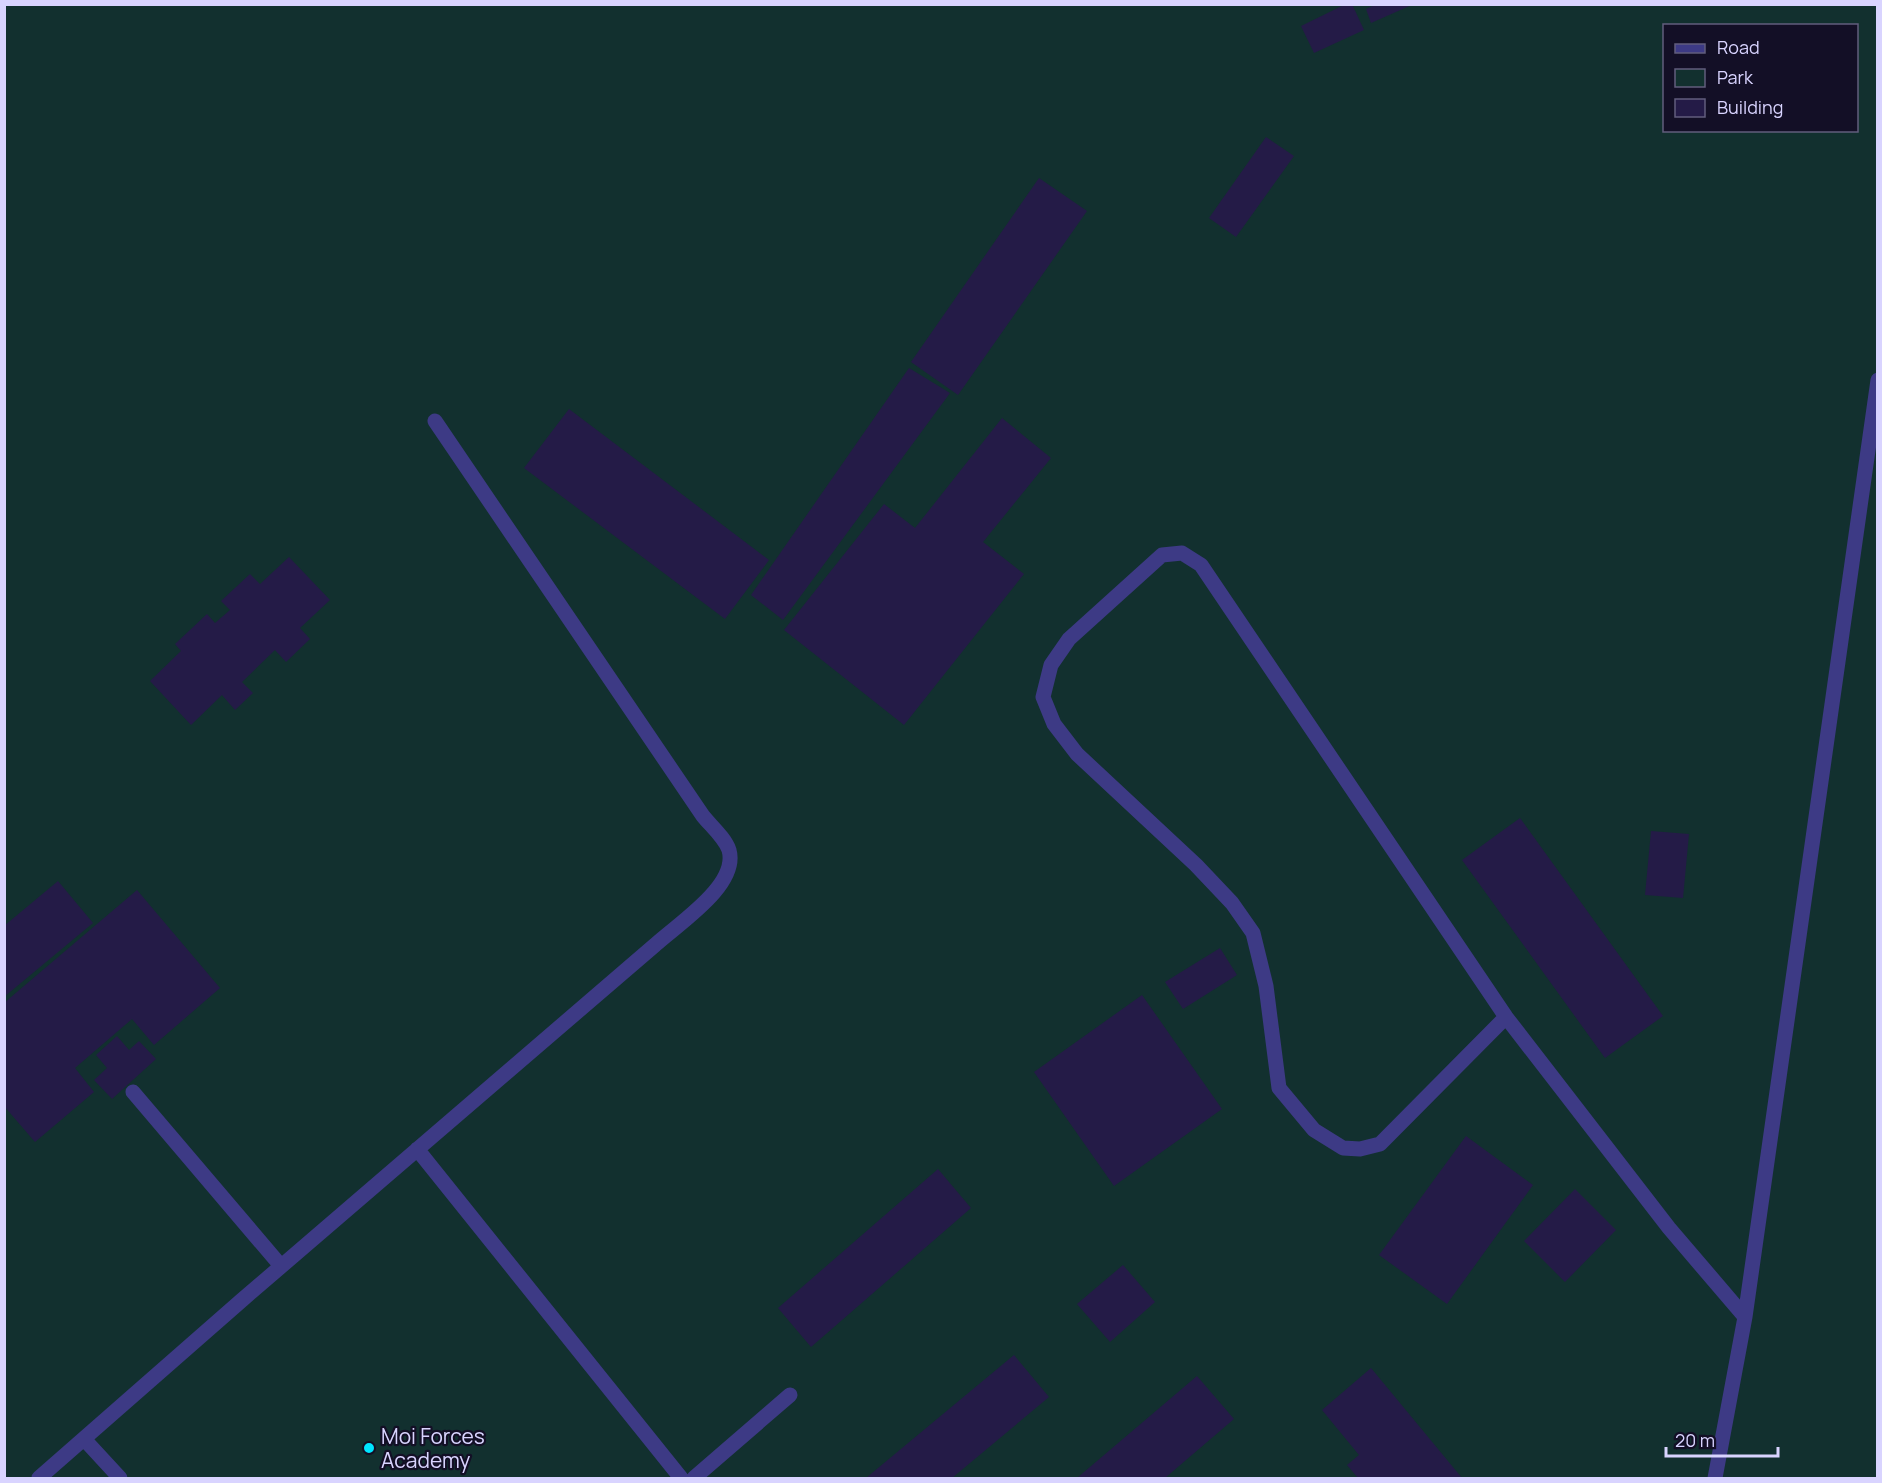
<svg xmlns="http://www.w3.org/2000/svg" width="1882" height="1483" font-family="Manrope,sans-serif">
<style>
.green{fill:#12302f;fill-rule:evenodd}
.building{fill:#241b47}
.lines{fill:none;stroke-linecap:round;stroke-linejoin:round}
.minor{stroke:#3d3a85;stroke-width:15}
.poi-dot{fill:#00e5ff;stroke:#130f26;stroke-width:2}
.labels{text-anchor:middle;dominant-baseline:central;stroke-width:4.5;stroke-linejoin:round;paint-order:stroke}
.poi-label{font-size:21px;fill:#d9d4ff;stroke:#130f26;text-anchor:start}
</style>
<rect width="100%" height="100%" fill="#130f26"/>
<path class="green" d="M5 5H1877V1478H5ZM1664 26H1856V130H1664Z"/>
<path class="building" d="M1346 4H1352L1364 30 1314 53 1301 26Z
M1377 4H1414L1371 23 1366 9Z
M1266 137 1294 156 1236 237 1209 218Z
M1039 178 1087 211 958 395 911 362Z
M909 368 950 393 783 620 751 595Z
M569 409 769 560 725 619 524 468Z
M1002 418 1051 458 983 542 1024 574 904 725 784 630 884 504 915 528Z
M289 557 330 600 300 628 310 639 286 662 275 650 242 682 253 693 235 710 222 695 191 725 150 681 181 651 175 644 207 614 215 623 230 610 221 601 250 574 260 584Z
M1520 818 1663 1016 1605 1058 1462 860Z
M1651 831 1689 834 1683 898 1645 895Z
M58 881 93 923 4 997V926Z
M137 890 220 988 154 1045 132 1019 75 1068 94 1092 35 1142 4 1106V1003Z
M1220 948 1237 975 1183 1009 1165 982Z
M1142 995 1222 1109 1114 1186 1034 1072Z
M117 1036 129 1050 139 1041 156 1059 112 1099 94 1080 107 1068 96 1055Z
M1466 1136 1533 1185 1447 1304 1379 1255Z
M938 1169 971 1208 811 1347 778 1308Z
M1575 1189 1616 1230 1565 1282 1524 1241Z
M1123 1265 1155 1302 1110 1342 1077 1304Z
M1014 1355 1049 1397 952 1478H866Z
M1371 1368 1462 1478H1358L1347 1465 1359 1455 1322 1410Z
M1197 1376 1234 1419 1165 1478H1077Z"/>
<g class="lines">
<path class="minor" d="M1506 1017 1380 1144 1360 1149 1343 1148 1314 1130 1279 1088 1266 986 1253 933 1232 903 1196 865 1077 754 1054 724 1043 697 1051 665 1069 639 1162 555 1182 553 1201 565 1506 1017 1669 1228 1745 1317
M133 1092 281 1266
M417 1149 681 1478
M84 1439 120 1478
M39 1478 242 1300 655 945C679 923 739 885 729 850 725 838 711 826 703 816L435 421
M694 1478 790 1395
M1715 1478 1745 1317 1878 380"/>
</g>
<circle class="poi-dot" cx="369" cy="1448" r="6"/>
<g class="labels">
<g class="poi-label">
<text x="381" y="1436">Moi Forces<tspan x="381" dy="24">Academy</tspan></text>
</g>
</g>
<rect width="1882" height="1483" fill="none" stroke="#d9d4ff" stroke-width="12"/>
<rect x="1663" y="24" width="195" height="108" fill="#130f26" stroke="#625e7d" stroke-width="1.5"/>
<rect x="1675" y="44" width="30" height="9" fill="#3d3a85" stroke="#625e7d" stroke-width="1.5"/>
<text x="1717" y="54" font-size="18" fill="#d9d4ff">Road</text>
<rect x="1675" y="69" width="30" height="18" fill="#12302f" stroke="#625e7d" stroke-width="1.5"/>
<text x="1717" y="84" font-size="18" fill="#d9d4ff">Park</text>
<rect x="1675" y="99" width="30" height="18" fill="#241b47" stroke="#625e7d" stroke-width="1.5"/>
<text x="1717" y="114" font-size="18" fill="#d9d4ff">Building</text>
<path d="M1666 1447v9h112v-9" fill="none" stroke="#d9d4ff" stroke-width="3"/>
<text x="1675" y="1447" font-size="18" fill="#d9d4ff" stroke="#130f26" stroke-width="4.5" paint-order="stroke">20 m</text>
</svg>
